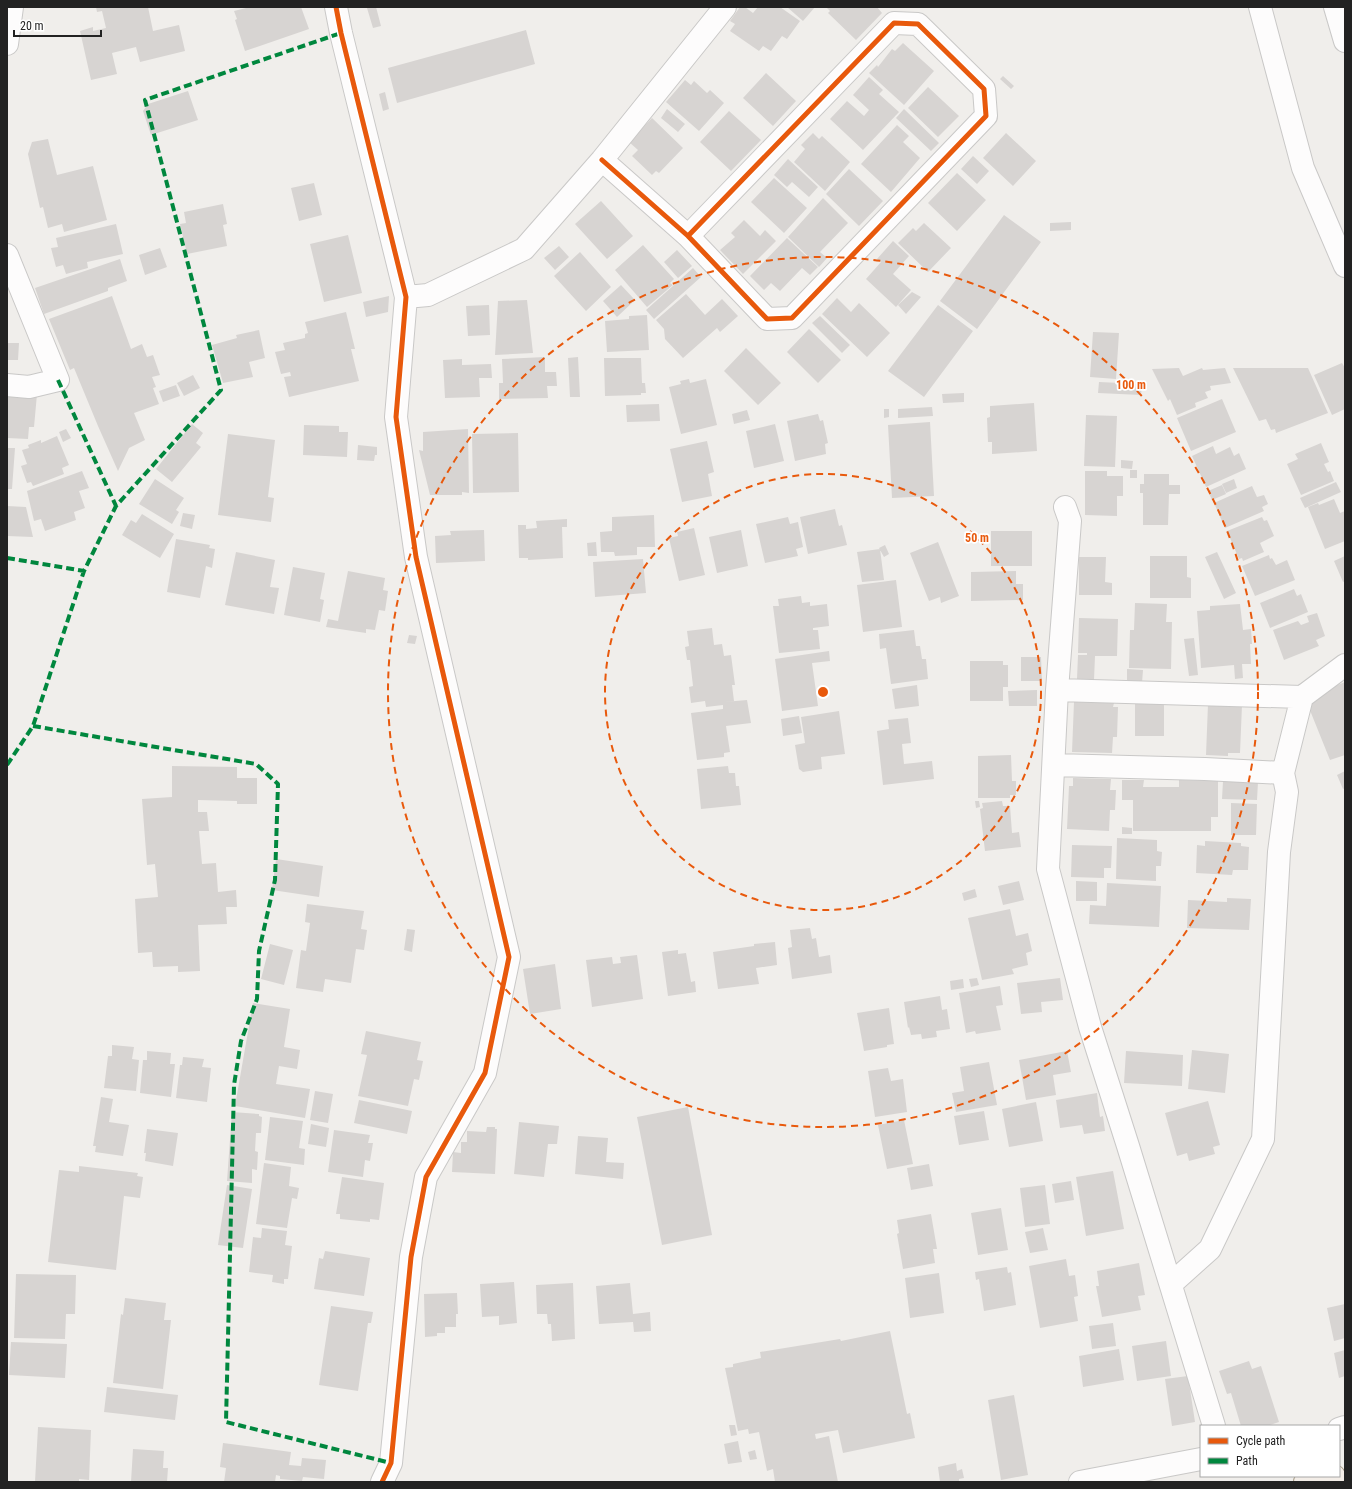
<svg xmlns="http://www.w3.org/2000/svg" width="1352" height="1489" font-family="'Roboto Condensed',sans-serif">
<style>
.building{fill:#d7d4d2}
.lines{fill:none;stroke-linecap:round;stroke-linejoin:round}
.minor-casing{stroke:#c9c8c7;stroke-width:24}
.major-casing{stroke:#a79c86;stroke-width:24}
.minor{stroke:#fdfcfc;stroke-width:22}
.major{stroke:#f3ede7;stroke-width:22}
.quiet{stroke:#00873e;stroke-width:4;stroke-dasharray:8 4;stroke-linecap:butt}
.cycleway-casing{stroke:#fff;stroke-width:8}
.cycleway{stroke:#e8590c;stroke-width:5}
.ring{fill:none;stroke:#e8590c;stroke-width:2;stroke-dasharray:7 5}
.centre{fill:#e8590c;stroke:#fff;stroke-width:2}
.ring-label{font-size:12px;text-anchor:middle;font-weight:bold;fill:#e8590c;stroke:#fff;stroke-width:3.5;stroke-linejoin:round;paint-order:stroke}
</style>
<rect width="100%" height="100%" fill="#f0eeeb"/>
<path class="building" d="M96 7H148L153 31 179 25 185 51 140 62 136 47 112 53 117 74 91 80 80 31 93 27V31L106 28 102 11 97 12Z
M250 7H301L309 29 245 51 235 20 237 19 234 11Z
M376 7 381 26 373 28 367 8Z
M740 7H745L753 13 758 7H780L800 21 787 39 782 36 771 51 763 46 759 51 730 31 735 24 730 21Z
M787 7H815L803 21Z
M826 7H877L882 13 856 40 828 13 830 11Z
M526 30 535 64 397 103 388 68Z
M903 43 934 71 904 105 869 73 877 65 878 67 892 49 895 51Z
M766 73 796 101 773 126 743 98Z
M1003 76 1014 86 1011 89 1000 79Z
M869 77 883 90 879 94 899 112 863 150 830 119 847 101 864 116 869 110 853 95Z
M685 80 691 85 694 81 707 93 710 90 724 103 699 131 666 102Z
M928 87 959 116 938 137 908 108Z
M188 91 198 120 151 135 143 111 148 104Z
M385 92 389 109 383 111 379 94Z
M667 109 685 124 678 132 661 118Z
M904 109 939 143 931 151 896 118Z
M729 111 761 140 731 171 700 142Z
M652 118 683 148 659 173 656 171 652 175 632 156 638 150 629 142Z
M897 125 909 136 903 142 920 158 891 192 861 164Z
M813 133 819 139 822 136 850 162 825 191 794 162 805 149 801 145Z
M1006 133 1036 161 1013 186 983 158Z
M48 139 57 175 93 166 107 220 64 232 62 224 48 228 43 207 40 208 28 154 32 142Z
M973 156 989 171 977 184 961 169Z
M788 159 818 187 809 197 792 182 787 187 774 175Z
M849 169 883 201 859 226 826 194Z
M957 173 986 200 957 231 928 203Z
M774 178 807 208 784 233 751 202Z
M314 183 322 215 299 221 291 188Z
M823 198 848 223 820 252 827 258 819 267 788 237Z
M601 201 633 236 607 259 575 224Z
M223 204 227 224 223 225 227 246 187 254 180 224 186 223 184 212Z
M1004 215 1041 242 977 329 940 301Z
M744 220 760 236 765 230 776 241 743 274 720 250 735 237 731 233Z
M1071 222V230L1050 231V223Z
M924 223 951 248 928 272 898 243 913 228 916 231Z
M116 224 123 254 87 262 88 268 66 274 63 265 56 267 51 248 58 247 56 238Z
M348 235 362 293 324 302 310 244Z
M787 238 818 267 810 275 802 268 780 291 771 283 764 290 750 276Z
M893 241 909 256 893 274 911 290 896 307 866 279 881 262 877 259Z
M643 245 674 279 670 283 673 285 647 307 615 270Z
M559 246 569 257 555 270 544 258Z
M160 248 167 267 145 275 139 255Z
M677 250 692 266 678 278 664 262Z
M580 252 611 287 586 311 554 276Z
M120 259 127 281 108 288V291L44 314 35 288Z
M693 268 701 277 654 319 646 310Z
M621 285 635 300 617 317 603 301Z
M912 292 921 297 906 314 898 305Z
M686 294 705 315 722 299 738 316 720 332 717 328 683 358 665 339 664 329 656 320Z
M112 296 131 349 142 344 147 357 153 355 160 375 152 377 156 387 153 388 159 404 134 413 145 440 129 448 118 471 98 426 74 368 70 370 49 319Z
M389 296 388 312 366 317 363 302Z
M837 298 851 312 859 303 890 333 867 357 822 314Z
M527 300 533 353 495 355 498 301Z
M489 305 490 335 468 336 466 306Z
M938 305 973 331 924 397 888 371Z
M346 312 355 349H351L359 381 289 397 284 377 291 376 290 372 281 374 275 352 285 350 283 343 305 338V334L308 333 305 322Z
M647 315 649 350 607 352 605 321 629 319V316Z
M820 316 850 345 842 353 812 323Z
M809 329 841 360 818 383 787 352Z
M259 330 265 358 249 362 253 377 223 383 212 345 237 338 236 335Z
M1093 332 1119 333 1116 379 1090 377Z
M7 343H19L18 360H7Z
M746 348 781 383 758 405 724 371Z
M545 357V372H556L557 386H547L548 398 499 399V383H503L502 359Z
M578 357 580 397H570L568 358Z
M604 358H641L642 383H645L646 393H641V395L605 396Z
M462 359V365L491 364 492 378H479L480 397 445 398 443 360Z
M1342 363 1345 368V409L1332 415 1314 375Z
M1179 368 1183 376 1202 368 1203 370 1225 368 1231 383 1210 386 1211 390 1205 392 1208 398 1195 403 1196 407 1177 415 1170 399 1168 401 1152 369Z
M1233 368H1308L1328 413 1276 433 1275 429 1271 430 1266 419 1259 421Z
M193 375 200 388 184 396 177 383Z
M689 379 690 383 706 379 717 425 681 434 669 387 681 384 680 381Z
M1099 382 1142 384 1141 395 1098 393Z
M176 385 180 396 163 402 159 391Z
M8 392 37 394 34 427H29L28 439 7 438Z
M964 393V402L943 403 942 394Z
M1222 399 1236 432 1191 451 1177 418Z
M1034 403 1037 451 992 454V442H988L987 418 990 417V406Z
M659 404 660 421 627 422 626 405Z
M932 407 933 416 898 418V409Z
M884 409H889V417L884 418Z
M747 410 750 420 734 424 732 414Z
M818 414 820 421 823 420 828 443 825 444 826 454 795 461 787 421Z
M1086 415 1117 416 1115 467 1084 466Z
M930 422 934 496 892 498 888 425Z
M192 424 203 433 196 443 201 447 172 482 156 469Z
M775 424 784 461 754 468 746 431Z
M304 425 339 426V432H348L347 457 303 455Z
M66 429 71 438 63 442 59 432Z
M468 429 469 493 462 492V495H430L419 450 423 451V432Z
M518 433 519 492 473 493 472 434Z
M228 434 275 440 268 497 274 498 271 522 218 515Z
M57 436 69 465 62 468 64 474 33 486 31 482 27 483 21 466 27 464 22 450 29 448 28 445 41 440V443Z
M707 441 714 472 708 474 712 496 682 502 670 449Z
M1321 443 1329 462 1324 464 1328 472 1330 471 1334 481 1301 495 1287 464 1298 459 1295 454Z
M358 445 377 447V455H375L374 461 357 460Z
M1213 446 1216 454 1230 447 1234 456 1239 453 1246 469 1206 487 1192 456Z
M7 448H15L12 489H7Z
M1121 460 1133 461 1132 469 1121 468Z
M1130 470H1137V478H1130Z
M82 471 89 488 79 491 85 508 74 512 76 520 45 531 41 519 34 521 27 491Z
M1085 471H1107V476H1123V496H1117V516L1085 515Z
M1144 474H1169V485H1180V494H1169L1168 525H1143V493H1140V484H1144Z
M155 479 184 498 176 510 179 512 172 524 139 504Z
M1234 479 1237 488 1226 493 1222 484Z
M1336 482 1341 492 1305 508 1300 498Z
M1222 485 1226 494 1212 500 1208 491Z
M1252 486 1257 497 1264 495 1268 504 1262 507 1264 511 1225 528 1214 503Z
M1334 499 1340 513 1345 511V541L1325 549 1308 507 1318 503 1319 505Z
M7 506 26 507 33 537 7 536Z
M835 509 839 526 842 525 847 545 808 554 800 517Z
M183 513 195 515 192 529 180 526Z
M142 514 174 534 160 558 122 535 131 520 136 523Z
M654 515 655 547H637V555L615 556 614 552H601L600 532 612 531V517Z
M788 517 790 524 798 522 803 547 796 549 798 556 765 563 756 524Z
M1262 517 1264 521 1267 520 1274 536 1260 543 1264 552 1243 561 1242 558 1239 559 1227 531Z
M567 519V527H562L563 558 528 560V558H519L518 525H526V529L537 528 536 521Z
M694 528 705 575 679 581 669 538 678 536 677 532Z
M484 530 485 561 436 563 435 536 451 535 450 531Z
M741 530 748 566 717 573 709 537Z
M991 531H1032V566H991Z
M176 539 210 545 209 548 215 549 212 568 206 566 200 598 167 592Z
M596 542 597 556H588L587 543Z
M938 542 959 596 941 603 940 597 929 601 910 553Z
M885 545 889 554 884 557 879 548Z
M880 549 884 580 862 582 857 552Z
M236 552 275 560 270 587 279 588 274 614 225 605Z
M1217 552 1236 593 1224 599 1205 557Z
M1269 555 1270 559 1272 558 1276 565 1287 560 1295 580 1255 596 1242 566Z
M1150 556H1187V577L1191 578V598H1150Z
M1345 556V581L1343 582 1334 561Z
M1079 557H1106L1105 582 1112 583V595H1079Z
M643 559 646 593 595 597 593 562Z
M293 567 325 573 320 599 324 600 320 622 284 615Z
M348 571 385 578 383 590 388 591 385 611 379 610 375 630 366 629V633L326 627 328 619 338 621Z
M1016 571V584H1023V600L971 601V572Z
M896 580 902 627 863 632 857 585Z
M1294 589 1297 596 1301 594 1308 612 1270 628 1260 603Z
M801 596 802 603 810 602V606L827 604 829 626 813 628V630H818L820 649 779 653 773 606H779L778 599Z
M1135 603 1167 604 1166 622H1172L1171 669 1129 668 1130 630H1134Z
M1240 604 1243 630 1251 629 1252 644H1250L1251 664H1242L1243 678 1235 679 1234 665 1201 668 1197 611 1210 610V606Z
M1317 613 1325 636 1316 640 1319 646 1284 660 1273 630 1298 621 1301 625 1309 622 1307 616Z
M1079 618 1118 619 1117 656H1095L1094 680 1077 679 1078 655H1087V653H1078Z
M712 628 714 645 722 644 724 656 731 655 735 685H732L734 701 724 702 747 700 751 723 726 726 730 752 724 753V757L697 760 691 713 723 709V705L706 707 705 701 691 703 689 687 693 686 690 660H687L685 647 689 646 687 631Z
M914 630 916 646H920L922 659H926L928 679 891 684 886 648 880 649 879 634Z
M409 635 417 636 415 644 407 643Z
M1194 638 1198 675 1189 676 1184 639Z
M829 651 830 661 812 663 818 706 782 711 775 659Z
M1021 657H1041L1042 681H1021Z
M970 661H1003V665H1008V687H1003V701H970Z
M1127 669 1143 670 1142 683 1127 682Z
M1345 682V755L1330 760 1305 698Z
M917 685 919 706 895 709 892 689Z
M1037 690V706H1009L1008 691Z
M1135 701 1164 702V736H1135Z
M1074 702 1114 703 1113 707H1118L1117 737H1113L1112 753 1072 752Z
M1208 704 1242 705 1240 753H1228V756L1206 755Z
M839 711 845 754 821 757 822 769 803 772 799 769 795 745 805 743 801 717Z
M799 716 802 733 783 736 781 719Z
M908 718 911 743 902 744 904 764 932 761 934 779 883 785 877 731 889 729 888 720Z
M1011 755 1012 781H1016V795H1010V798H978V756Z
M172 766 237 767V778H257V804H237V801L198 800V812H207L209 831H199L202 864 216 863 218 892 236 890 237 907H226L227 924 198 925 200 971 178 972V966L153 967 152 952 138 953 135 899 158 897 155 864 147 865 142 799 172 797Z
M728 766 729 773H735L736 786H739L741 805 701 809 697 769Z
M1345 771V788L1343 789 1337 775Z
M1073 778 1111 779 1110 790H1116L1115 810H1110L1109 831 1067 829 1069 786H1073Z
M1122 780H1144L1143 787H1179V780L1218 781V817H1211V831H1133V800H1122Z
M1223 781 1258 782 1257 800 1222 799Z
M975 801H979L980 807 976 808Z
M1002 801 1003 806H1010L1012 833 1019 832 1021 847 985 851 980 809 983 808 982 803Z
M1231 803 1257 804 1256 835H1231Z
M1122 827 1132 828V834H1122Z
M1117 838 1157 840V851L1162 852 1161 866H1156V881L1116 879Z
M1205 841 1241 843V846L1249 847 1248 870H1233L1232 875 1196 873 1197 845 1205 846Z
M1072 845 1112 846 1111 868H1104V878L1071 877Z
M276 859 323 866 319 897 272 890Z
M1019 881 1024 900 1003 905 998 886Z
M1076 881 1097 882V901H1076Z
M1107 883 1161 886 1159 927 1089 924 1090 905 1106 906Z
M975 889 977 897 964 901 962 893Z
M1227 898 1251 899 1249 930 1187 928 1188 900 1227 902Z
M307 904 364 911 361 929 367 930 364 950 356 949 351 983 325 979 323 992 296 988 301 950 306 951 310 923 305 922Z
M1010 909 1016 936 1028 933 1032 951 1026 953 1028 965 1012 969 1014 974 982 980 968 918Z
M810 928 812 939 816 938 819 957 830 955 832 973 792 979 788 948 792 947 790 930Z
M407 929 415 930 412 952 404 950Z
M775 942 777 965 756 968 759 984 718 989 713 952 754 946V944Z
M270 944 293 950 284 985 261 979Z
M678 950V954L686 953 691 982 695 981 696 992 668 996 662 952Z
M637 955 643 999 592 1007 586 960 612 957 613 964 621 963 620 957Z
M555 964 561 1009 530 1014 523 969Z
M977 978 979 985 971 987 969 979Z
M1060 978 1063 1000 1041 1002 1042 1012 1021 1014 1017 983Z
M963 979 964 988 951 990 950 981Z
M1000 986 1003 1005 996 1006 1001 1030 976 1034 975 1031 966 1033 959 993Z
M940 996 942 1010 947 1009 950 1029 936 1031 937 1037 922 1039 921 1034 911 1035 909 1027 908 1028 904 1002Z
M253 1003 290 1009 284 1047 300 1050 297 1069 279 1066 276 1084 310 1089 305 1118 235 1106Z
M889 1008 894 1044 887 1045V1047L864 1051 857 1013Z
M366 1031 421 1042 417 1060 423 1061 419 1080 414 1079 408 1106 358 1096 367 1055 361 1054Z
M112 1045 134 1047 132 1059 139 1060 136 1091 104 1088 108 1056H112Z
M1192 1050 1229 1054 1225 1093 1188 1089Z
M147 1051 171 1053 170 1064H175L171 1097 140 1093 143 1060H147Z
M1067 1051 1071 1072 1053 1075 1056 1095 1026 1100 1019 1060Z
M1126 1051 1183 1055 1182 1086 1124 1083Z
M183 1057 204 1059 202 1067 211 1068 207 1102 176 1098 180 1065H182Z
M989 1062 997 1105 956 1112 952 1093 964 1091 960 1067Z
M888 1068 891 1081 903 1079 907 1112 875 1117 868 1071Z
M315 1091 333 1094 328 1123 310 1120Z
M1097 1093 1100 1117 1103 1116 1105 1131 1084 1134 1082 1125 1060 1128 1056 1100Z
M101 1097 113 1099 109 1122 129 1125 123 1156 95 1152 96 1146H93Z
M359 1100 412 1111 407 1134 354 1123Z
M1208 1101 1220 1145 1213 1147 1215 1154 1189 1161 1187 1153 1177 1156 1165 1113Z
M1036 1102 1043 1141 1009 1147 1002 1109Z
M688 1107 712 1235 662 1245 637 1117Z
M984 1111 989 1140 959 1145 954 1116Z
M232 1112 259 1114V1116L262 1117 261 1133H256L255 1151 258 1152 257 1170 252 1169V1183L227 1181Z
M270 1117 303 1121 299 1148 305 1149 304 1165 265 1160Z
M904 1120 913 1164 887 1169 878 1125Z
M519 1122 559 1126 557 1144H548L544 1177 514 1174Z
M311 1124 329 1128 326 1147 308 1144Z
M487 1127H495V1129H497L495 1174 452 1172 453 1152 461 1153V1142H467V1131L486 1132Z
M147 1129 178 1133 173 1166 145 1161 146 1153H144Z
M334 1130 370 1135 368 1143H373L370 1161 365 1160 363 1177 328 1172Z
M578 1136 608 1138 606 1162 624 1163 623 1179 575 1174Z
M264 1163 291 1167 289 1186 299 1188 297 1199 292 1198 287 1228 256 1224Z
M929 1164 933 1186 911 1190 907 1168Z
M79 1166 138 1173 137 1176 143 1177 140 1198 124 1196 116 1270 48 1262 59 1170 79 1172Z
M1113 1171 1124 1229 1086 1236 1076 1177Z
M342 1177 384 1183 379 1220 370 1219V1222L340 1219V1214H336Z
M1071 1181 1074 1200 1055 1203 1052 1184Z
M227 1185 252 1189 243 1248 218 1245Z
M1045 1185 1050 1224 1025 1227 1020 1188Z
M1001 1208 1008 1250 978 1255 971 1213Z
M931 1214 937 1249H933L935 1263 903 1269 897 1234 899 1233 897 1220Z
M262 1228 287 1231 285 1245 292 1246 288 1279H284V1284L272 1282 273 1275 249 1272 253 1237 261 1238Z
M1043 1228 1048 1250 1030 1253 1025 1232Z
M325 1251 370 1258 364 1296 314 1289 319 1258 323 1259Z
M1066 1259 1069 1276 1075 1275 1078 1296 1074 1297 1078 1321 1040 1328 1029 1266Z
M1139 1263 1145 1295 1138 1296 1141 1310 1102 1317 1096 1286H1099L1097 1271Z
M1007 1267 1008 1273 1011 1272 1016 1305 984 1311 979 1279 976 1280 975 1272Z
M939 1273 944 1313 910 1318 905 1278Z
M16 1274 76 1275 75 1314H66L65 1339 14 1338Z
M514 1282 517 1323 499 1325V1316L482 1317 480 1284Z
M573 1283 575 1339 552 1341 551 1324H548L547 1314H537L536 1285Z
M630 1283 633 1314 650 1312 651 1331 634 1332 633 1322 599 1324 596 1286Z
M457 1293 458 1314H456V1327H445V1333H437V1336L425 1337 424 1294Z
M125 1298 166 1303 164 1320H171L163 1389 113 1383 121 1314 123 1315Z
M1345 1304V1338L1334 1341 1327 1308Z
M331 1306 373 1312 371 1323H368L358 1391 319 1385Z
M1113 1323 1116 1346 1092 1349 1089 1326Z
M890 1331 907 1414 910 1413 915 1438 843 1453 838 1430 815 1434 816 1439 829 1436 838 1482H775L773 1469 767 1471 759 1432 749 1434 748 1429 738 1431 725 1368 733 1367V1364L761 1358 760 1352 840 1339 841 1341Z
M1166 1341 1171 1376 1137 1381 1132 1346Z
M11 1342 67 1344 65 1378 9 1375Z
M1119 1349 1124 1380 1083 1387 1079 1356Z
M1345 1350V1376L1339 1378 1334 1353Z
M1249 1361 1252 1369 1261 1366 1279 1422 1267 1426H1241L1231 1393 1227 1394 1219 1371Z
M1188 1376 1195 1422 1172 1426 1165 1379Z
M107 1387 178 1395 175 1420 104 1412Z
M1014 1395 1028 1475 1001 1480 988 1400Z
M729 1425H735L737 1435 731 1436Z
M38 1427 91 1430 89 1480 79 1479V1482H35Z
M738 1441 742 1462 728 1464 724 1444Z
M223 1443 291 1452 289 1465 301 1466 302 1458 326 1460 324 1479 303 1477 302 1481 280 1479V1476L276 1475 275 1482H224L226 1468 220 1467Z
M133 1449 164 1451 163 1468H168L167 1482H131Z
M755 1450 757 1459 750 1460 748 1452Z
M956 1463 957 1471 962 1469 964 1478 959 1479V1482H940L938 1467Z"/>
<g class="lines">
<g class="minor-casing">
<path id="minor" d="M336 7 341 33 406 297 396 417 416 557 509 957 485 1073 426 1177 411 1257 391 1463 382 1482
M1260 7 1303 168 1345 266
M1335 7 1345 41
M7 44 12 7
M602 160 688 236 767 319 792 318 986 116 984 89 918 24 894 23 688 236
M7 255 58 380 29 387 7 385
M406 297 428 295 524 249 602 160 725 7
M1065 507 1070 521 1057 690 1048 869 1090 1027 1128 1146 1214 1426
M1057 690 1302 697
M1054 765 1205 769 1283 773
M1171 1284 1210 1249 1263 1139 1279 852 1287 792 1283 773 1302 697 1345 665
M1339 1429 1345 1427
M1080 1482 1201 1459"/>
</g>
<g class="major-casing">
<path id="major" d="M1305 1482 1334 1476"/>
</g>
<use href="#minor" class="minor"/>
<use href="#major" class="major"/>
<path class="quiet" d="M58 380 116 506
M7 558 84 571
M33 726 256 764 278 784 275 880 259 951 257 999 241 1041 234 1085 226 1422 391 1463
M7 765 33 726 84 571 116 506 221 390 145 100 341 33"/>
<g class="cycleway-casing">
<path id="cycleway" d="M336 7 341 33 406 297 396 417 416 557 509 957 485 1073 426 1177 411 1257 391 1463 382 1482
M602 160 688 236 767 319 792 318 986 116 984 89 918 24 894 23 688 236"/>
</g>
<use href="#cycleway" class="cycleway"/>
</g>
<g class="ring">
<circle cx="823" cy="692" r="218"/>
<circle cx="823" cy="692" r="435"/>
</g>
<circle cx="823" cy="692" r="6" class="centre"/>
<g class="ring-label">
<text x="1131" y="389">100 m</text>
<text x="977" y="542">50 m</text>
</g>
<rect width="1352" height="1489" fill="none" stroke="#222222" stroke-width="16"/>
<rect x="1200" y="1425" width="140" height="52" fill="#ffffff" stroke="#a7a7a7"/>
<rect x="1208" y="1438" width="20" height="6" fill="#e8590c" stroke="#a7a7a7"/>
<text x="1236" y="1445" font-size="12" fill="#222222">Cycle path</text>
<rect x="1208" y="1458" width="20" height="6" fill="#00873e" stroke="#a7a7a7"/>
<text x="1236" y="1465" font-size="12" fill="#222222">Path</text>
<path d="M14 30v6h87v-6" fill="none" stroke="#222222" stroke-width="2"/>
<text x="20" y="30" font-size="12" fill="#222222" stroke="#ffffff" stroke-width="3" paint-order="stroke">20 m</text>
</svg>
